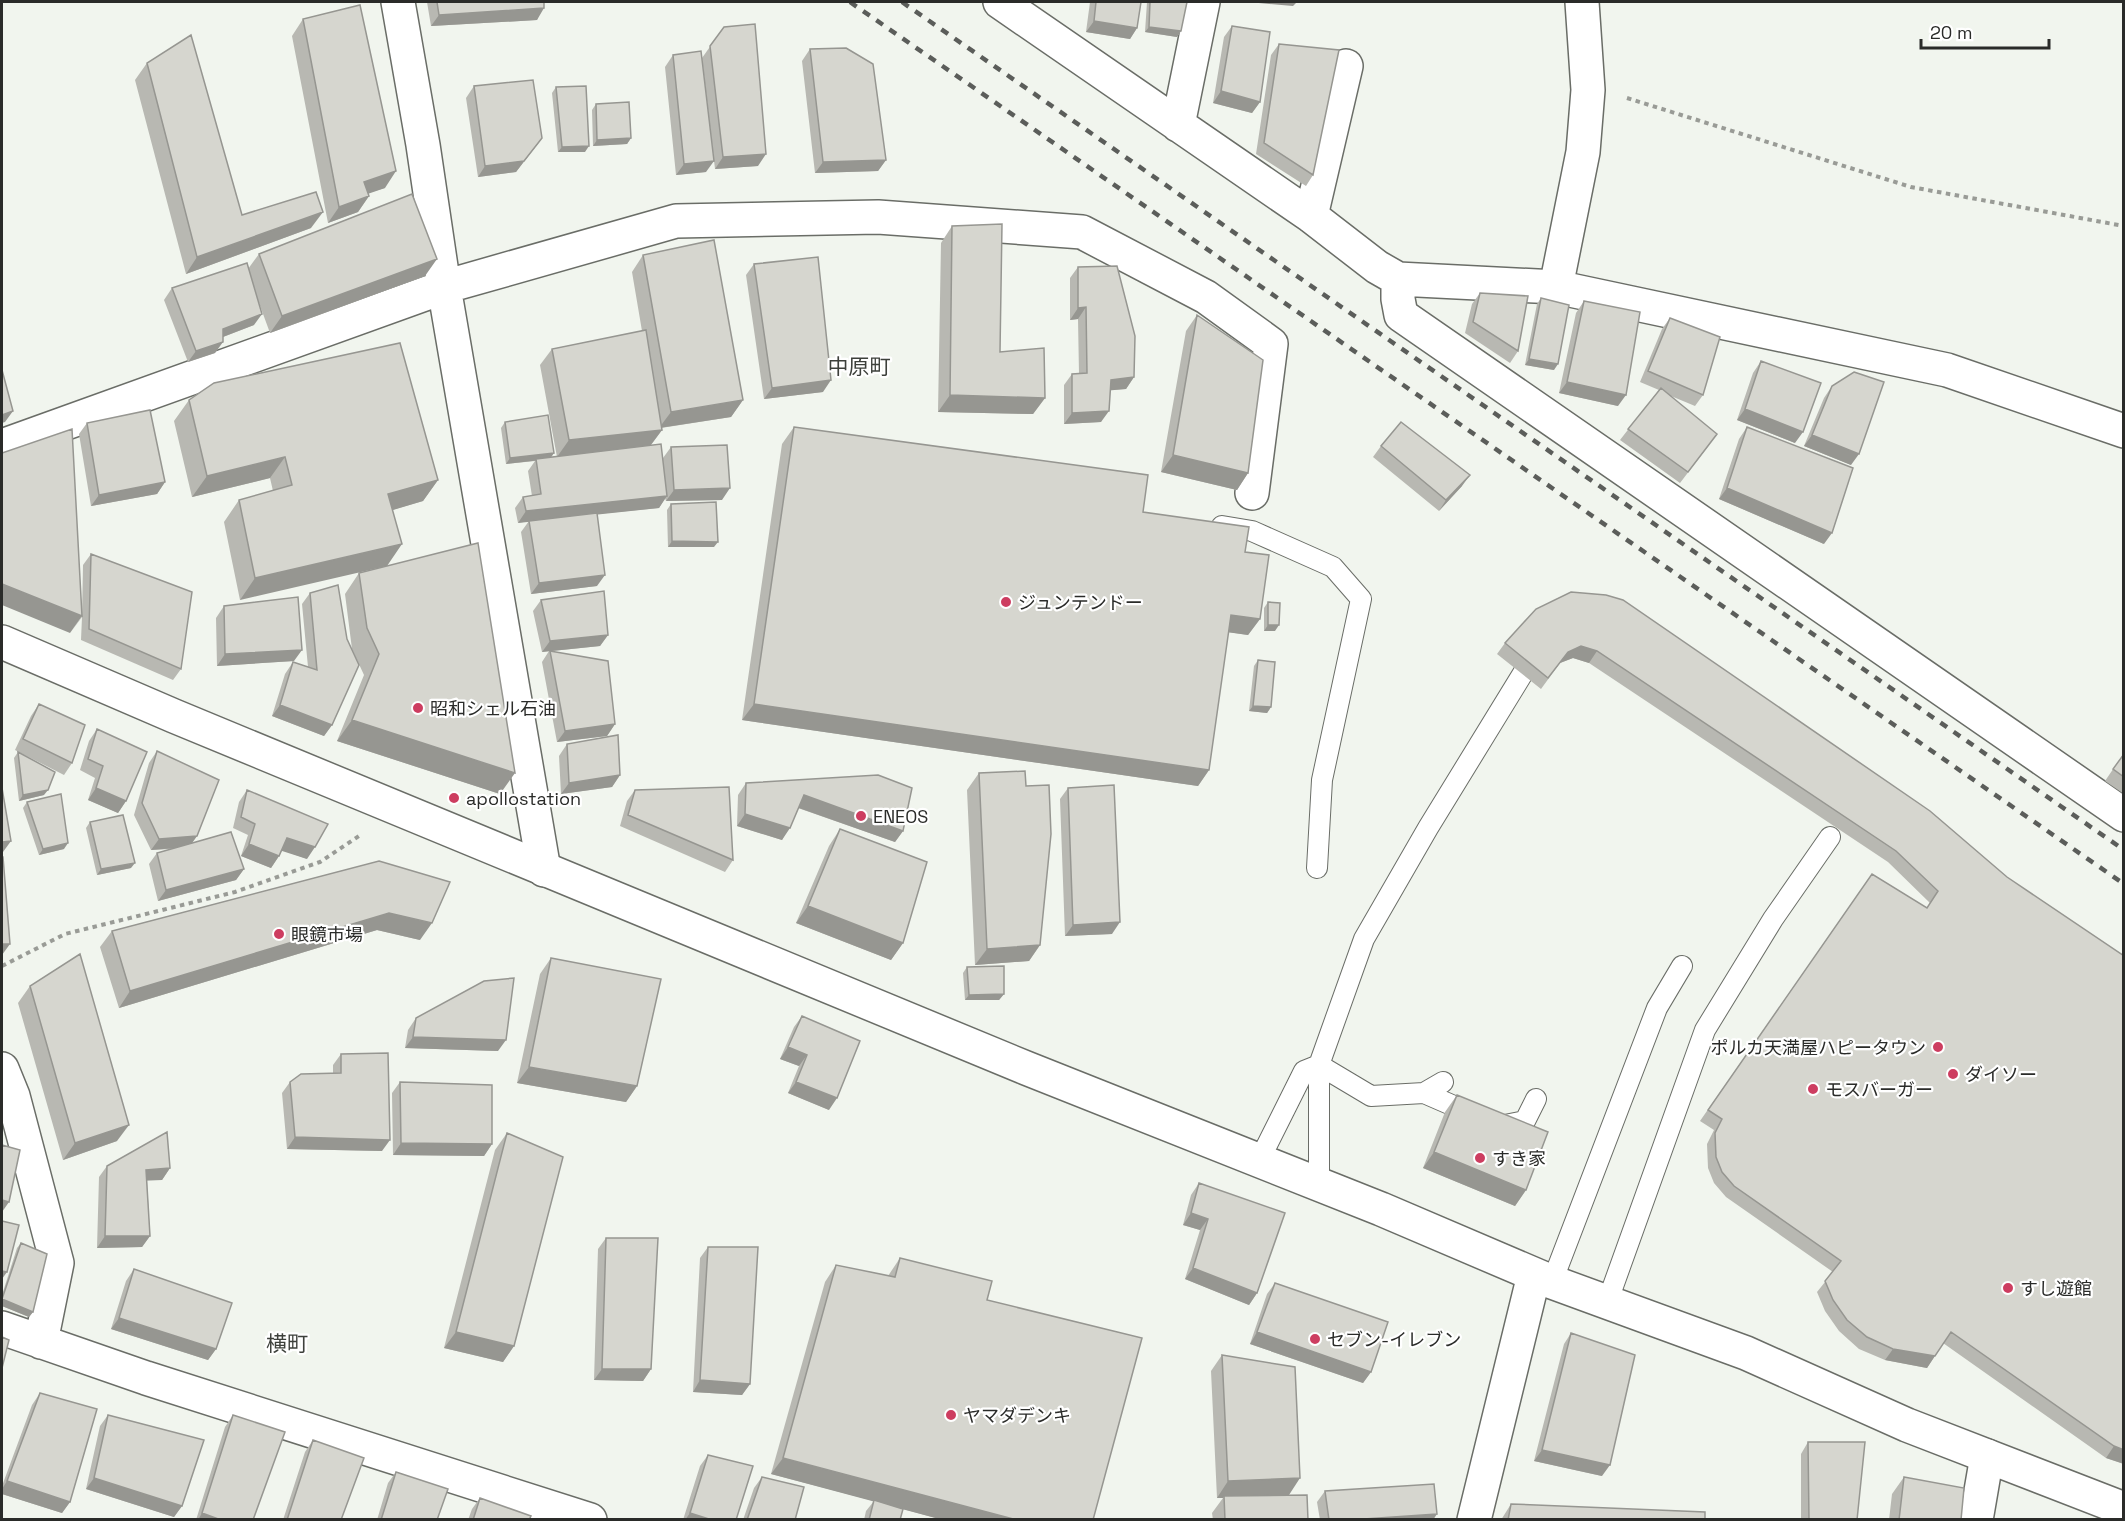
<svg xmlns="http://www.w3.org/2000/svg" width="2125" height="1521" font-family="'Space Grotesk','Noto Sans JP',sans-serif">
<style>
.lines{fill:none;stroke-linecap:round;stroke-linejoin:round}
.lane-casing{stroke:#6a6d67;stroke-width:22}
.street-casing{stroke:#6a6d67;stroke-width:36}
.secondary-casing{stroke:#6a6d67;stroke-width:36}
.path{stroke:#999b96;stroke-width:4;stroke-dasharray:4.5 4.5;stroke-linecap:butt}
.lane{stroke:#fff;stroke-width:20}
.street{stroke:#fff;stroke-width:33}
.secondary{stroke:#fff;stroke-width:33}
.rail{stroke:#5b5d5a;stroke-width:4.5;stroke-dasharray:8 8;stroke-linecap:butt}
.wall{fill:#b8b8b2}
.shaded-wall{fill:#969691}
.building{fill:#d6d6cf;stroke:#969691;stroke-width:1.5}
.poi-dot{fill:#cd3d60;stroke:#fff;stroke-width:2}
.labels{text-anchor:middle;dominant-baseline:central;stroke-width:4.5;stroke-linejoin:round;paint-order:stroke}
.poi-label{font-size:18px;fill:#2a2b29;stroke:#fff;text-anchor:start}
.quarter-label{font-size:21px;fill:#3d403b;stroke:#fff}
</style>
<rect width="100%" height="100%" fill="#f1f5ee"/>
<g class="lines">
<g class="lane-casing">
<path id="lane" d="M1222 526 1252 531 1333 567 1361 599 1322 780 1317 868
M1319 1065 1371 1096 1424 1093 1500 1126 1525 1121 1536 1099
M1424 1093 1443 1082
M1259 1161 1304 1071 1319 1065
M1319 1184V1065L1364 939 1428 828 1536 652
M1552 1282 1657 1008 1682 966
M1607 1303 1705 1030 1773 919 1830 837"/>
</g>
<g class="street-casing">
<path id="street" d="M398 2 423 145 444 287 544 870
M1000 2 1311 216 1377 267 1398 279V299L1401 315 2124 815
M1178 125 1203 2
M1311 216 1346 66
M1398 279 1556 287 1947 370 2124 431
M1556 287 1583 152 1588 90 1582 2
M2 446 444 287 676 221 878 217 1082 232 1206 297 1271 344 1252 493
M2 1069 13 1096 57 1263 41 1342
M2 1328 146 1378 590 1520
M1474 1520 1534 1275
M1976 1520 1987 1456"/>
</g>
<g class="secondary-casing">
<path id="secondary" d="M2 642 174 716 1026 1068 1381 1209 1552 1282 1746 1353 1907 1425 2124 1509"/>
</g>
<path class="path" d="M1627 98 1911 187 2124 226
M2 966 65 934 235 892 320 862 359 836"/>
<use href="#lane" class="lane"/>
<use href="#street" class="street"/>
<use href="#secondary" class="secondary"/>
<path class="rail" d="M850 2 2124 884
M902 2 2124 850"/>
</g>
<path class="wall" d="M427 2H544L537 20 431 26Z
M1090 2H1141L1137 28 1130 39 1086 32Z
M1147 2H1187L1181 31 1177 37 1145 32Z
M303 19 385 188 368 193 369 196 358 212 328 223 292 36Z
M1232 26 1260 102 1252 113 1213 103 1224 37Z
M724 27 758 166 715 169 702 58Z
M1279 44 1313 175 1306 186 1256 154 1271 55Z
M810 49 886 160 878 171 815 173 802 61Z
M673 55 706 172 676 175 665 67Z
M147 63 242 215 311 228 186 274 135 80Z
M474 86 542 138 516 172 478 177 466 98Z
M556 87 585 152H558L552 93Z
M596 104 631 138 627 144 593 146 592 110Z
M952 226 1000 352 1045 398 1033 414 938 412 941 243Z
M259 254 425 276 270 333 255 292 254 325 223 337 215 353 188 362 164 300 172 288 248 269Z
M643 255 743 400 731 417 661 428 662 430 651 445 663 458 671 447 722 500 666 501 665 498 659 508 597 514V586L531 594 521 532 529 521 518 523 515 508 523 497 532 496 528 471 535 461 506 464 501 428 505 422 551 458 557 457 540 365 552 349 642 331 632 272Z
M754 264 823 392 764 399 746 275Z
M1078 267 1134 377 1126 389 1110 390 1101 422 1064 424V385L1072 374H1079L1078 319 1070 320V278Z
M1480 293 1518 351 1510 363 1465 333 1472 304Z
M1541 298 1554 370 1525 365 1537 304Z
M1584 301 1618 406 1559 393 1576 313Z
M1197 315 1248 473 1237 490 1161 472 1186 331Z
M1670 318 1703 395 1695 406 1671 396 1709 445 1680 483 1620 440 1659 390 1640 382 1662 329Z
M1761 361 1795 443 1737 420 1753 373Z
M1832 386 1851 465 1804 446 1824 398Z
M189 400 438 480 423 501 392 510 240 600 224 522 239 500 273 491 270 478 192 497 174 421Z
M87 423 165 482 157 494 91 506 79 434Z
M794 427 1143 512 1245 552 1260 619 1248 635 1228 632 1209 770 1198 786 742 720 782 444Z
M1747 427 1824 544 1719 499 1739 439Z
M1381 446 1462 486 1439 511 1373 457Z
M671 504 714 547H668L667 510Z
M91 554 181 669 173 680 81 640 82 617 70 633 82 616 83 565Z
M359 573 500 794 337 741 364 675 352 649 345 594Z
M310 593 332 725 324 736 272 716 285 674 293 662 308 667 302 604Z
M541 600 608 635 600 646 552 651 615 724 607 736 557 742 542 662 549 651 542 652 533 611Z
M1268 602 1275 631H1264V608Z
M224 606 294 661 217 666 216 618Z
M1536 609 1930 811 2124 1464 2106 1458 1943 1343 1927 1368 1885 1360 1859 1349 1839 1331 1825 1311 1817 1292 1833 1272 1726 1197 1714 1183 1708 1168 1707 1144 1714 1130 1700 1121 1872 874 1927 908 1930 903 1888 862 1589 663 1573 658 1560 663 1541 689 1497 654 1505 643Z
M1258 660 1271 707 1267 713 1249 711 1254 666Z
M39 704 72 763 64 775 15 750 31 716Z
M97 729 126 801 118 813 88 800 95 778 80 770 89 741Z
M567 744 620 775 612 787 561 794 559 756Z
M157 751 197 836 192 843 244 869 236 880 158 901 149 864 157 853 171 849 151 850 134 815 149 763Z
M18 752 44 795 19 801 14 758Z
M2124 753V794L2105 781Z
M979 773 1026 786 1040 945 1029 961 975 965 967 790Z
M746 783 903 831 895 842 798 808 782 840 737 826 738 795Z
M1068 788 1112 934 1065 936 1060 799Z
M247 790 307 859 282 850 279 856 271 868 241 856 248 835 233 828 239 802Z
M635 790 733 860 725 872 620 826 627 801Z
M27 802 64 849 39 855 23 808Z
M90 822 131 868 97 875 86 828Z
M840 829 903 943 891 960 796 923 829 846Z
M379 861 420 940 377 930 119 1008 100 947 112 931Z
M551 958 637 1086 626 1102 517 1083 540 974Z
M967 967 1004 994 999 1000H965L963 973Z
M30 986 117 1141 63 1160 18 1003Z
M802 1016 829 1110 788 1093 799 1066 780 1059 794 1027Z
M416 1018 498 1051 405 1048 408 1030Z
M341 1054 382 1151 287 1149 282 1093 290 1082 333 1073V1065Z
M400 1082 492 1144 484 1156 393 1155 392 1093Z
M1457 1095 1526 1190 1515 1206 1423 1168 1445 1112Z
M507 1133 514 1346 503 1362 444 1348 495 1150Z
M107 1166 170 1168 162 1180H147L150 1236 142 1247 97 1248 99 1177Z
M1199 1183 1257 1293 1249 1305 1185 1279 1200 1230 1183 1225 1191 1195Z
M606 1238 651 1369 643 1381 594 1380 598 1249Z
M21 1243 33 1312 29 1317 2 1306V1295L17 1248Z
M708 1247 750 1384 742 1395 693 1392 700 1258Z
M900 1258 987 1300 1093 1520H943L903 1509 900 1520H864L866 1511 874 1501 771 1474 825 1282 836 1265 888 1276Z
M134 1269 216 1349 208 1360 111 1329 126 1281Z
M1275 1283 1371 1372 1363 1383 1250 1344 1267 1294Z
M1571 1333 1602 1476 1534 1461 1564 1344Z
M1222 1355 1289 1495 1265 1496 1308 1520H1213L1212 1513 1223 1498H1217L1211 1371Z
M40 1393 70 1502 62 1513 2 1494V1486L32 1405Z
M108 1415 182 1506 174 1517 86 1489 100 1426Z
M233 1415 253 1520H196L225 1427Z
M313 1440 341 1520H283L305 1452Z
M1808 1442 1857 1520H1801V1454Z
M708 1455 736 1520H683L700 1466Z
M396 1472 437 1520H377L388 1483Z
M762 1477 795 1520H743L754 1488Z
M1904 1477 1961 1520H1889L1892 1494Z
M1325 1491 1433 1520H1320L1317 1502Z
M480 1498 529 1520H468L472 1509Z
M1511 1504 1705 1520H1501Z"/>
<path class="shaded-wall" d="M1248 2H1297L1293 6Z
M544 8 537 20 431 26 439 15Z
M1094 21 1137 28 1130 39 1086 32Z
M1149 27 1181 31 1177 37 1145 32Z
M1221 91 1260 102 1252 113 1213 103Z
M542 138 516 172 478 177 485 166Z
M631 138 627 144 593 146 597 140Z
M589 146 585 152H558L562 147Z
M766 154 758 166 715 169 723 157Z
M886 160 878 171 815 173 823 162Z
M714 161 706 172 676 175 684 164Z
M396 171 385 188 353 199 364 182Z
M369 196 358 212 328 223 339 207Z
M323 212 311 228 186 274 197 257Z
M437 259 425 276 270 333 282 316Z
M1086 307 1078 319 1070 320 1078 308Z
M262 314 254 325 215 340 223 329Z
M223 342 215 353 188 362 196 351Z
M1529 359 1558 364 1554 370 1525 365Z
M1134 377 1126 389 1103 391 1111 380Z
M831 380 823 392 764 399 772 388Z
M1567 382 1626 395 1618 406 1559 393Z
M950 395 1045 398 1033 414 938 412Z
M743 400 731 417 659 428 671 412Z
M1745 409 1803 432 1795 443 1737 420Z
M13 411 5 422 2 423V415Z
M1109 411 1101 422 1064 424 1072 413Z
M662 430 650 446 557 457 569 440Z
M1812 435 1859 454 1851 465 1804 446Z
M554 453 550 459 506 464 510 458Z
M1173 455 1248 473 1237 490 1161 472Z
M285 457 270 478 192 497 207 476Z
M1470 475 1462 486 1439 511 1446 500Z
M438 480 423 501 373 516 388 494Z
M165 482 157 494 91 506 99 495Z
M730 488 722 500 666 501 674 490Z
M1727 488 1832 533 1824 544 1719 499Z
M667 496 659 508 518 523 526 511Z
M672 541 718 542 714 547H668Z
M402 544 387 566 240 600 255 578Z
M605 575 597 586 531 594 539 583Z
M2 584 82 616 70 633 2 605Z
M1231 615 1260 619 1248 635 1219 631Z
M1268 625H1279L1275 631H1264Z
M608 635 600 646 542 652 550 641Z
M1581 646 1597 651 1589 663 1573 658 1560 663 1541 689 1568 652Z
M302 650 294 661 217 666 225 654Z
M754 704 1209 770 1198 786 742 720Z
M280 705 332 725 324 736 272 716Z
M1253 706 1271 707 1267 713 1249 711Z
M352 720 515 773 500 794 337 741Z
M615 724 607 736 557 742 565 731Z
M620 775 612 787 561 794 569 783Z
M96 788 126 801 118 813 88 800Z
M48 790 44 795 19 801 23 795Z
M804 795 903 831 895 842 796 807Z
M745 814 790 828 782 840 737 826Z
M197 836 189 847 151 850 159 839Z
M287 838 315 847 307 859 279 850Z
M11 841 3 852 2 853V842Z
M68 843 64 849 39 855 43 849Z
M249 844 279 856 271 868 241 856Z
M135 863 131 868 97 875 101 869Z
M244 869 236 880 158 901 166 890Z
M808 906 903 943 891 960 796 923Z
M389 913 432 923 420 940 377 930 119 1008 130 991Z
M1120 922 1112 934 1065 936 1073 925Z
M2 944H10L2 955Z
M1040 945 1029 961 975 965 987 949Z
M1004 994 999 1000H965L969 995Z
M413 1037 506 1040 498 1051 405 1048Z
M788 1047 807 1055 799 1066 780 1059Z
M529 1067 637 1086 626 1102 517 1083Z
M796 1082 837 1098 829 1110 788 1093Z
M129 1125 117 1141 63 1160 75 1143Z
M295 1137 390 1140 382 1151 287 1149Z
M401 1143 492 1144 484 1156 393 1155Z
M1434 1152 1526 1190 1515 1206 1423 1168Z
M170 1168 162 1180 138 1181 146 1170Z
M2 1200 9 1202 2 1212Z
M1191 1213 1208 1219 1200 1230 1183 1225Z
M105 1236H150L142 1247 97 1248Z
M1193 1268 1257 1293 1249 1305 1185 1279Z
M2 1271 7 1272 2 1279Z
M2 1299 33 1312 29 1317 2 1306Z
M119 1318 216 1349 208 1360 111 1329Z
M456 1332 514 1346 503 1362 444 1348Z
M1257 1332 1371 1372 1363 1383 1250 1344Z
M1893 1349 1935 1356 1927 1368 1885 1360Z
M602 1369H651L643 1381 594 1380Z
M700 1380 750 1384 742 1395 693 1392Z
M2114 1446 2124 1450V1464L2106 1458Z
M1542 1450 1610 1465 1602 1476 1534 1461Z
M783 1458 1017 1520H943L771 1474Z
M94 1478 182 1506 174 1517 86 1489Z
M1300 1478 1289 1495 1224 1497V1496L1223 1498H1217L1228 1481Z
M7 1481 70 1502 62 1513 2 1494V1489Z
M202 1513 221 1520H198Z
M690 1513 712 1520H685Z
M1437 1514 1433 1520H1349Z"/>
<path class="building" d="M437 2H544V8L439 15Z
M1096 2H1141L1137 28 1094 21Z
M1150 2H1187L1181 31 1149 27Z
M360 5 396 171 364 182 369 196 339 207 303 19Z
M755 24 766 154 723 157 710 46 724 27Z
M1232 26 1270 32 1260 102 1221 91Z
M191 35 242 215 316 192 323 212 197 257 147 63Z
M1279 44 1339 50 1313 175 1264 143Z
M846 48 873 64 886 160 823 162 810 49Z
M701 51 714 161 684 164 673 55Z
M533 80 542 138 524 161 485 166 474 86Z
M586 86 589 146 562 147 556 87Z
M629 102 631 138 597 140 596 104Z
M412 194 437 259 282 316 259 254Z
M1002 224 1000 352 1044 348 1045 398 950 395 952 226Z
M714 240 743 400 671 412 643 255Z
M818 257 831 380 772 388 754 264Z
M247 263 262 314 223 329V342L196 351 172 288Z
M1117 266 1135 336 1134 377 1111 380 1109 411 1072 413V374L1087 373 1086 307 1078 308V267Z
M1480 293 1528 296 1518 351 1473 322Z
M1541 298 1569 305 1558 364 1529 359Z
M1584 301 1640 312 1626 395 1567 382Z
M1197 315 1263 360 1248 473 1173 455Z
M1670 318 1720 337 1703 395 1648 371Z
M646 330 662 430 569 440 552 349Z
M400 343 438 480 388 494 402 544 255 578 239 500 292 485 285 457 207 476 189 400 214 383Z
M1761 361 1821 383 1803 432 1745 409Z
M2 370 13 411 2 415Z
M1854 372 1884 382 1859 454 1812 435 1832 386Z
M1661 388 1717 434 1688 472 1628 429Z
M150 410 165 482 99 495 87 423Z
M548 415 554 453 510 458 505 422Z
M1401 422 1470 475 1446 500 1381 446Z
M794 427 1148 475 1143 512 1249 527 1245 552 1269 555 1260 619 1231 615 1209 770 754 704Z
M1747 427 1853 468 1832 533 1727 488Z
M72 429 82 616 2 584V453Z
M661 444 667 496 526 511 523 497 541 494 536 459Z
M727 445 730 488 674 490 671 447Z
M716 502 718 542 672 541 671 504Z
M597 513 605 575 539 583 529 521Z
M478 543 515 773 352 720 379 654 367 628 359 573Z
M91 554 192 592 181 669 89 629Z
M338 585 347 639 359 665 332 725 280 705 293 662 317 670 310 593Z
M604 591 608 635 550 641 541 600Z
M1571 592 1606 595 1623 600 1930 811 2007 877 2124 956V1450L2114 1446 1951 1332 1935 1356 1893 1349 1867 1337 1847 1320 1833 1300 1825 1281 1841 1261 1734 1186 1722 1172 1716 1157 1715 1133 1722 1119 1708 1110 1872 874 1927 908 1938 891 1896 851 1597 651 1581 646 1568 652 1548 678 1505 643 1536 609Z
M298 597 302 650 225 654 224 606Z
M1268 602 1280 603 1279 625H1268Z
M550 651 608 661 615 724 565 731Z
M1258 660 1275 662 1271 707 1253 706Z
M39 704 85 725 72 763 23 739Z
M97 729 147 752 126 801 96 788 103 766 88 759Z
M618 735 620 775 569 783 567 744Z
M157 751 219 780 197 836 159 839 142 803Z
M18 752 55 772 48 790 23 795Z
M2124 754V777L2113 769Z
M1025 771 1026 786 1049 785 1051 834 1040 945 987 949 979 773Z
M878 775 912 788 903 831 804 795 790 828 745 814 746 783Z
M1114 785 1120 922 1073 925 1068 788Z
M729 787 733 860 628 815 635 790Z
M2 788 11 841 2 842Z
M247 790 328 824 315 847 287 838 279 856 249 844 255 824 241 817Z
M61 794 68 843 43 849 27 802Z
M123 815 135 863 101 869 90 822Z
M840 829 927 862 903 943 808 906Z
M231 832 244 869 166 890 157 853Z
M2 857H3L10 944H2Z
M379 861 450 882 432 923 389 913 130 991 112 931Z
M80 954 129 1125 75 1143 30 986Z
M551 958 661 979 637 1086 529 1067Z
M1004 966V994L969 995 967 967Z
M514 978 506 1040 413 1037 416 1018 484 981Z
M802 1016 860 1041 837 1098 796 1082 807 1055 788 1047Z
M388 1053 390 1140 295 1137 290 1082 301 1074 341 1073V1054Z
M400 1082 492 1085V1144L401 1143Z
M1457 1095 1548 1132 1526 1190 1434 1152Z
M167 1132 170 1168 146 1170 150 1236H105L107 1166Z
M507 1133 563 1157 514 1346 456 1332Z
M2 1145 20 1150 9 1202 2 1200Z
M1199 1183 1285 1213 1257 1293 1193 1268 1208 1219 1191 1213Z
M2 1221 19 1225 7 1272 2 1271Z
M606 1238H658L651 1369H602Z
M21 1243 47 1254 33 1312 2 1299Z
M708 1247H758L750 1384 700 1380Z
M900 1258 992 1281 987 1300 1142 1338 1093 1520H1017L783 1458 836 1265 895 1277Z
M134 1269 232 1303 216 1349 119 1318Z
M1275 1283 1388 1322 1371 1372 1257 1332Z
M1571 1333 1635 1355 1610 1465 1542 1450Z
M2 1337 9 1340 2 1368Z
M1222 1355 1295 1367 1300 1478 1228 1481Z
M40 1393 97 1409 70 1502 7 1481Z
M108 1415 204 1440 182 1506 94 1478Z
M233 1415 285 1432 253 1520H221L202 1513Z
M313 1440 364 1458 341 1520H287Z
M1808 1442H1865L1857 1520H1809Z
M708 1455 753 1466 736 1520H712L690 1513Z
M396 1472 448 1489 437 1520H381Z
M762 1477 804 1487 795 1520H747Z
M1904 1477 1964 1488 1961 1520H1899Z
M1434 1484 1437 1514 1349 1520H1329L1325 1491Z
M1307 1495 1308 1520H1225L1224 1496Z
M480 1498 531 1516 529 1520H473Z
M874 1500 903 1509 900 1520H869Z
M1511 1504 1705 1512V1520H1508Z"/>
<g class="poi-dot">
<circle cx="1006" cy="602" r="6"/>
<circle cx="418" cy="708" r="6"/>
<circle cx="454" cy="798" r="6"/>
<circle cx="861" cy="816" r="6"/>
<circle cx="279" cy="934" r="6"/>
<circle cx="1938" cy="1047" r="6"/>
<circle cx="1953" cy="1074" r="6"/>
<circle cx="1813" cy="1089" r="6"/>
<circle cx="1480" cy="1158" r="6"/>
<circle cx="2008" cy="1288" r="6"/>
<circle cx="1315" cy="1339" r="6"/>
<circle cx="951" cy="1415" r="6"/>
</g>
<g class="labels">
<g class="poi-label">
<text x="1018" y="602">ジュンテンドー</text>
<text x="430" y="708">昭和シェル石油</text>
<text x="466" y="798">apollostation</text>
<text x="873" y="816">ENEOS</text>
<text x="291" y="934">眼鏡市場</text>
<text x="1926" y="1047" text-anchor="end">ポルカ天満屋ハピータウン</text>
<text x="1965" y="1074">ダイソー</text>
<text x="1825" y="1089">モスバーガー</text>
<text x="1492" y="1158">すき家</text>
<text x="2020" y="1288">すし遊館</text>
<text x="1327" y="1339">セブン-イレブン</text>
<text x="963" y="1415">ヤマダデンキ</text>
</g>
<g class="quarter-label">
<text x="859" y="366">中原町</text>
<text x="287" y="1343">横町</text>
</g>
</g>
<rect width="2125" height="1521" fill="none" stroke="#2a2b29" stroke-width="6"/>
<path d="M1921 39v9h128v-9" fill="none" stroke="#2a2b29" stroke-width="3"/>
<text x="1930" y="39" font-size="18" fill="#2a2b29" stroke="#ffffff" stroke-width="4.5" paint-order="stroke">20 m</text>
</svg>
